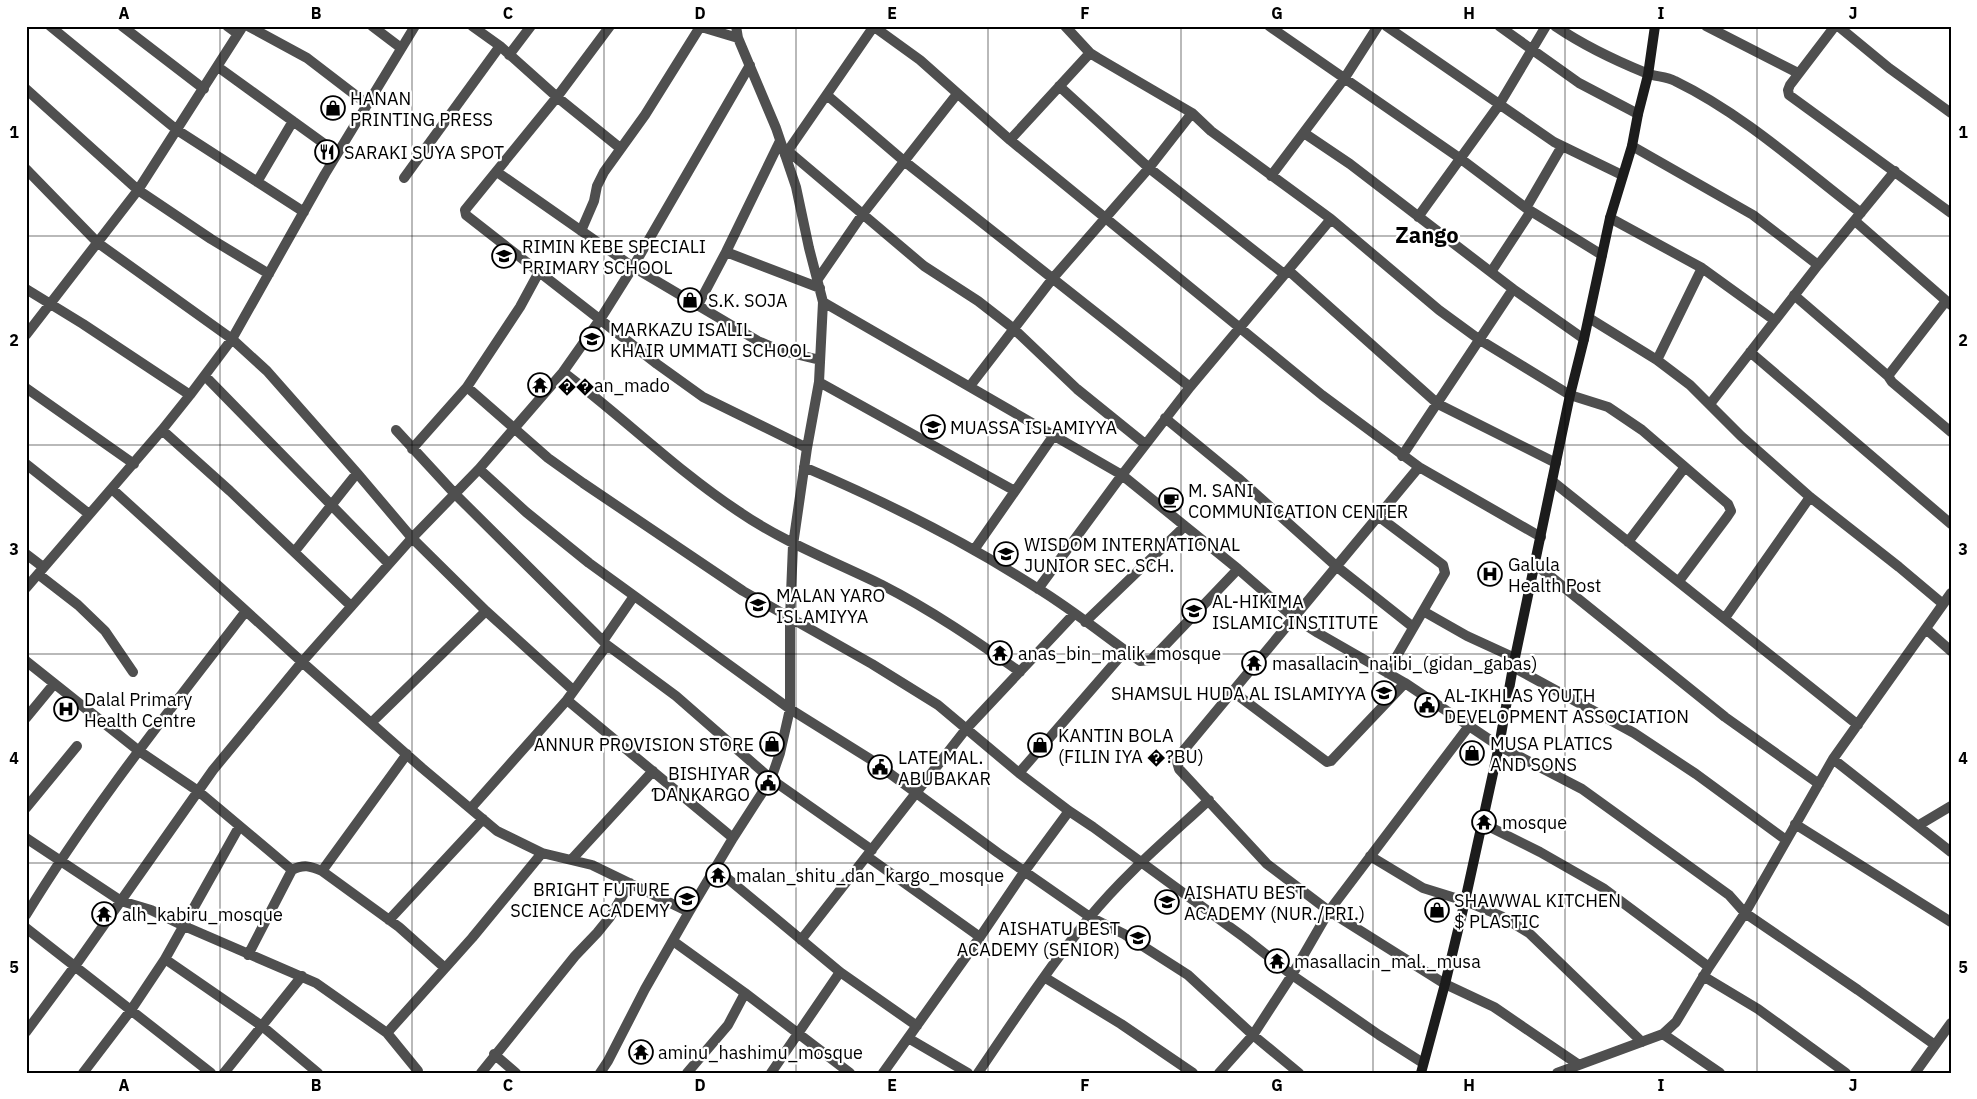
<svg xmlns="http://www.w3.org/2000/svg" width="1977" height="1099" font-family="'IBM Plex Sans',sans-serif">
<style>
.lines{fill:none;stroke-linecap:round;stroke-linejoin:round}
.street{stroke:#4f4f4f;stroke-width:10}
.secondary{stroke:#1c1c1c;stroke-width:10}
.grid{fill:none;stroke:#000;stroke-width:1;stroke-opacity:0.55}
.labels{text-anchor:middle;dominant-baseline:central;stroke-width:4.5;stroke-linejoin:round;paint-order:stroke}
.poi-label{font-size:18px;fill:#000;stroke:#fff;text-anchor:start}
.district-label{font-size:22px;font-weight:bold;fill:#000;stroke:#fff}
.neatline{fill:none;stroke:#000;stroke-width:2}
.grid-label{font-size:16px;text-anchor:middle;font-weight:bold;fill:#000}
</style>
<rect width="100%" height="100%" fill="#fff"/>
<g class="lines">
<path class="street" d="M50 26 177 130 304 212
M122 26 204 89
M227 26 238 34
M248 26 307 58 367 104
M372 26 401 48
M472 26 500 46 557 97 620 148
M610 26 557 97 465 210 466 215 657 364 703 397 807 448
M698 26 738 38
M873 26 920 60 1010 140 1322 395 1419 467 1541 537
M1065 26 1090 53 1098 58 1192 113 1211 131 1331 219 1439 310 1480 340 1570 395 1608 407 1642 430 1728 504 1731 511 1727 517 1679 581
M1269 26 1461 159 1526 208 1602 255
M1386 26 1554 142 1622 175
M1499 26 1579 83 1638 114
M1555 26C1583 45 1614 60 1646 73 1655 77 1666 76 1675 81 1743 114 1801 167 1861 213
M1706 26 1798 73
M1835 26 1790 85 1788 90 1789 95 1951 213
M1838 26 1889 68 1951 113
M509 55 531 26
M218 67 337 153
M1059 86 1149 168 1284 274
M26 89 138 190 211 239 269 274
M828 96 904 161 1190 387
M1304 133 1350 164 1513 289 1584 339
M1010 140 1090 53
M1632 146 1753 215 1818 265
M788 151 924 266 978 301 1014 329 1077 389 1145 444
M785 155 874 26
M26 169 98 243 232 339 267 371 357 473 412 538 486 611 573 690
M497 172 633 267 758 341 779 350 820 360
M1271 176 1344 79 1378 26
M404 178 500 46
M257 182 293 121
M1526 208 1562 146
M1418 217 1499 105 1546 26
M1610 218 1702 268 1774 320
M1855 221 1951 305
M581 231 594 201 597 186 604 172 645 115 700 27
M726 252 820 288
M1288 270 1438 404 1556 463
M1491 272 1531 211
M818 279 862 215 957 94
M26 289 83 324 190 395
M1794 295 1888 376 1892 382 1951 432
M823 302 1122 475 1238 569 1293 617 1318 633 1405 683 1499 746 1582 789 1729 895 1745 913 1858 990 1935 1045
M698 305 726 252 780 141
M1589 318 1657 360 1690 385 1741 436 1810 497 1899 567 1943 604
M26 335 138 190 243 26
M1750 352 1951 524
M1657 360 1702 268
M563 372C623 417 676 470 738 511 783 542 833 561 882 585 931 610 975 640 1020 672
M205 376 389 564
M1888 376 1946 301
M819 382 1015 491
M970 386 1053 278 1149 168 1192 113
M467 387 548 458 583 483 743 591 872 664 938 705 1019 773 1069 811 1093 827 1245 938 1292 975 1379 1035 1423 1063
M26 388 134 464
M1710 404 1818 265 1895 171
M1165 418 1238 478 1336 566 1413 627
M162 430 230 491 351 606
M396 430 455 494 607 645 676 696 771 779 872 850
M412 449 467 387 520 307 539 272
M1402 456 1513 289
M26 464 89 514
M804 467C884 501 964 541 1037 588 1073 610 1106 637 1140 661L1151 660 1238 569
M1419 467 1179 756 1177 762 1179 769 1267 864 1329 911 1445 984 1494 1007 1579 1065
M479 469 526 512 589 563 790 709 870 759 998 853 1090 917 1124 934 1188 975 1253 1035 1299 1073
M1552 481 1858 725
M112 489 302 662 422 768 497 831 542 853 592 865 689 912
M1378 516 1443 565 1445 573 1387 673
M1628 542 1685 467
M974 550 1054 435
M295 551 357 473
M26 554 43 567
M1535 564 1725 717 1819 784
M38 574 78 605 105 631 133 672
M26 588 162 430 190 395 232 339 325 174 415 26
M1038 589 1122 475 1190 387 1331 219
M1423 611 1467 636 1515 658
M1725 618 1810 497
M1085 622 1185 526
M1926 629 1951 651
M603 641 634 596
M26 661 139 751 198 791 292 870
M1513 667 1634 733 1696 774 1786 840
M1232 691 1327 762 1331 761 1405 683
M567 700 733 838
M26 718 54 684
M371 723 486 611
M1833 759 1951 852
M1019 773 1125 651
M26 808 77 746
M471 808 567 700 607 645
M1482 823 1540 852 1603 888 1709 967
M1795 824 1951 922
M1919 825 1951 806
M239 827 165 959 262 1026 318 1073
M26 838 121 901 151 910 184 926 316 983 387 1033 418 1071
M1370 856 1423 888 1465 901 1501 916 1529 933 1642 1042
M868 857 980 937
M572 859 653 771
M715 868 840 972 917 1026
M322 871 407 754
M26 915C91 808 170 710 246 611
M389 920 483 819
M26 928 211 1073
M801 940 966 729 1074 614
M673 941 745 993 850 1073
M248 955 292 870C304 864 310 866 322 871L399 927 445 968
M1703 976 1758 1009 1846 1073
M1044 977 1121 1024 1193 1073
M26 1032 75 966 213 770 302 662 412 538 479 469 563 372 601 318 633 267 750 65
M387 1033 472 938 542 853
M1663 1034 1720 1073
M908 1038 968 1073
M494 1054 516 1073
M83 1073 131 1010 165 959
M224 1073 302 976
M481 1073 575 956 597 933 610 917 630 883
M600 1073 608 1061 645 989 689 912 733 838 771 779 780 753 790 709V618L793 545 807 448 819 382 823 302 809 248 796 187 776 128 738 38 736 26
M687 1073 728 1025 745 993
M771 1073 840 972
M883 1073 980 937 1024 872 1069 811
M978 1073C1014 1020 1049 967 1089 918 1124 875 1168 838 1209 800
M1219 1073 1253 1035 1292 975 1329 911 1469 726
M1557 1073 1663 1034 1676 1022 1709 967 1745 913 1833 759 1951 593
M1915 1073 1951 1023"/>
<path class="secondary" d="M1421 1073 1445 984 1465 901 1499 746 1513 667 1570 395 1584 339 1610 218 1632 146 1638 114 1648 75 1655 26"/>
</g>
<path class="grid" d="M220 26V1073M412 26V1073M604 26V1073M796 26V1073M988 26V1073M1181 26V1073M1373 26V1073M1565 26V1073M1757 26V1073M26 236H1951M26 445H1951M26 654H1951M26 863H1951"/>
<defs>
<g id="shop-ring" transform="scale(1.25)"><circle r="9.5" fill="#fff" stroke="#000" stroke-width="1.5"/><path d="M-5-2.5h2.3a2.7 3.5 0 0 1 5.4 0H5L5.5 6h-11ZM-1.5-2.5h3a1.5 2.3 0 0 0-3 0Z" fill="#000"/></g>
<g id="restaurant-ring" transform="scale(1.25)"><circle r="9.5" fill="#fff" stroke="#000" stroke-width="1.5"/><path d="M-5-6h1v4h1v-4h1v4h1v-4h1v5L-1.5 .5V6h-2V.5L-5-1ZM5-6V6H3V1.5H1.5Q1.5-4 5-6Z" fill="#000"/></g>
<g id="school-ring" transform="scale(1.25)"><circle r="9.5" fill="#fff" stroke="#000" stroke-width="1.5"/><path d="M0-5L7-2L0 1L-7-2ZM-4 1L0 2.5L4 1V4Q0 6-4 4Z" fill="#000"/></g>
<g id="temple-ring" transform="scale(1.25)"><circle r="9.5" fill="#fff" stroke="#000" stroke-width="1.5"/><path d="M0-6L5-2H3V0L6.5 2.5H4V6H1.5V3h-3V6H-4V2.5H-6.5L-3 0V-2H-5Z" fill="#000"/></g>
<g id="cafe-ring" transform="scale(1.25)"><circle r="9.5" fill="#fff" stroke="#000" stroke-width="1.5"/><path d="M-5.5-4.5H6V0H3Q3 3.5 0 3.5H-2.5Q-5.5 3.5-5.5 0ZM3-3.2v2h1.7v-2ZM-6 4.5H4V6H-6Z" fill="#000"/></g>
<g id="hospital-ring" transform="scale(1.25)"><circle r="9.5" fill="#fff" stroke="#000" stroke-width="1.5"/><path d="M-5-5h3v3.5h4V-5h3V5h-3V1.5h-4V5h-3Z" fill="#000"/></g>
<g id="civic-ring" transform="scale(1.25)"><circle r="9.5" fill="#fff" stroke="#000" stroke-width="1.5"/><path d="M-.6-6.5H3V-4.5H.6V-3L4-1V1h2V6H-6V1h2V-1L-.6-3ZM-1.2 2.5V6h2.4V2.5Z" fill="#000"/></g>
</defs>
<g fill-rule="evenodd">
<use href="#shop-ring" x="333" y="108"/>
<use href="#restaurant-ring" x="327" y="152"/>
<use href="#school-ring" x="504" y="256"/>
<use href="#shop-ring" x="690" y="300"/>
<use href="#school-ring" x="592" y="339"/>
<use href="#temple-ring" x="540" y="385"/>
<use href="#school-ring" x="933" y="427"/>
<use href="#cafe-ring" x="1171" y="500"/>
<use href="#school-ring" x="1006" y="554"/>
<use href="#hospital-ring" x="1490" y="574"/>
<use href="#school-ring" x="758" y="605"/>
<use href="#school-ring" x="1194" y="611"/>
<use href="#temple-ring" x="1000" y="653"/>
<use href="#temple-ring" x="1254" y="663"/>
<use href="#school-ring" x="1384" y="693"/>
<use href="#civic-ring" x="1427" y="705"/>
<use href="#hospital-ring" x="66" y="709"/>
<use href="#shop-ring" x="772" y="744"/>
<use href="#shop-ring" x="1040" y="745"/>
<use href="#shop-ring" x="1472" y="753"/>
<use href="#civic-ring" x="880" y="767"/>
<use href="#civic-ring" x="768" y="783"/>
<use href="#temple-ring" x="1484" y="822"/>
<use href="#temple-ring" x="718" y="875"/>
<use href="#school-ring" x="687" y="899"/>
<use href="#school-ring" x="1167" y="902"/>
<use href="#shop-ring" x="1437" y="910"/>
<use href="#temple-ring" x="104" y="914"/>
<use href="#school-ring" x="1138" y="938"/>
<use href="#temple-ring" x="1277" y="961"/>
<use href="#temple-ring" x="641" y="1052"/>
</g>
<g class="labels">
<g class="poi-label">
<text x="350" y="98">HANAN<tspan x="350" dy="21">PRINTING PRESS</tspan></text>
<text x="344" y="152">SARAKI SUYA SPOT</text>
<text x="522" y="246">RIMIN KEBE SPECIALI<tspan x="522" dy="21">PRIMARY SCHOOL</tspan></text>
<text x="708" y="300">S.K. SOJA</text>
<text x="610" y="329">MARKAZU ISALIL<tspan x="610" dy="21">KHAIR UMMATI SCHOOL</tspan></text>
<text x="558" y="385">��an_mado</text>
<text x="950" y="427">MUASSA ISLAMIYYA</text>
<text x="1188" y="490">M. SANI<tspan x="1188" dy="21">COMMUNICATION CENTER</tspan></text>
<text x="1024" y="544">WISDOM INTERNATIONAL<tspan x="1024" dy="21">JUNIOR SEC. SCH.</tspan></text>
<text x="1508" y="564">Galula<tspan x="1508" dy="21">Health Post</tspan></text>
<text x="776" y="595">MALAN YARO<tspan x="776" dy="21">ISLAMIYYA</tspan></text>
<text x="1212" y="601">AL-HIKIMA<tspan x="1212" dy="21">ISLAMIC INSTITUTE</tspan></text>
<text x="1018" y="653">anas_bin_malik_mosque</text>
<text x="1272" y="663">masallacin_na'ibi_(gidan_gabas)</text>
<text x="1366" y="693" text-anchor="end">SHAMSUL HUDA AL ISLAMIYYA</text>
<text x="1444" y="695">AL-IKHLAS YOUTH<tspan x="1444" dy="21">DEVELOPMENT ASSOCIATION</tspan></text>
<text x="84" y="699">Dalal Primary<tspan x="84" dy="21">Health Centre</tspan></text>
<text x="1058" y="735">KANTIN BOLA<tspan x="1058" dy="21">(FILIN IYA �?BU)</tspan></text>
<text x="1490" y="743">MUSA PLATICS<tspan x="1490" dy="21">AND SONS</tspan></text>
<text x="754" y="744" text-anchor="end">ANNUR PROVISION STORE</text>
<text x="898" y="757">LATE MAL.<tspan x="898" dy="21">ABUBAKAR</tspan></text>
<text x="750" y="773" text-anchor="end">BISHIYAR<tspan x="750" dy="21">ƊANKARGO</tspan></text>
<text x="1502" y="822">mosque</text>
<text x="736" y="875">malan_shitu_dan_kargo_mosque</text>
<text x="670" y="889" text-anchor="end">BRIGHT FUTURE<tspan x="670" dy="21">SCIENCE ACADEMY</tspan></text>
<text x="1184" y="892">AISHATU BEST<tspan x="1184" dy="21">ACADEMY (NUR./PRI.)</tspan></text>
<text x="1454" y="900">SHAWWAL KITCHEN<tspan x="1454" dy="21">$ PLASTIC</tspan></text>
<text x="122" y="914">alh_kabiru_mosque</text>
<text x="1120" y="928" text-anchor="end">AISHATU BEST<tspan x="1120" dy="21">ACADEMY (SENIOR)</tspan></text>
<text x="1294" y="961">masallacin_mal._musa</text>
<text x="658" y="1052">aminu_hashimu_mosque</text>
</g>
<g class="district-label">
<text x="1427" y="234">Zango</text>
</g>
</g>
<rect width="1977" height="1099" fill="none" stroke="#ffffff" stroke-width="55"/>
<rect x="28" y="28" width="1922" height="1044" class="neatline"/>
<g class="grid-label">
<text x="124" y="19">A</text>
<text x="316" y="19">B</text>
<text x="508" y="19">C</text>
<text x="700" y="19">D</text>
<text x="892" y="19">E</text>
<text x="1085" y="19">F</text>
<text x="1277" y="19">G</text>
<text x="1469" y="19">H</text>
<text x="1661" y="19">I</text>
<text x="1853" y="19">J</text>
<text x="14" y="138">1</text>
<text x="1963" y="138">1</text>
<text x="14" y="346">2</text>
<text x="1963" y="346">2</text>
<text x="14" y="555">3</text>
<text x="1963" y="555">3</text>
<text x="14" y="764">4</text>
<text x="1963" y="764">4</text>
<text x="14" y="973">5</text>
<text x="1963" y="973">5</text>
<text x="124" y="1091">A</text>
<text x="316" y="1091">B</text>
<text x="508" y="1091">C</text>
<text x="700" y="1091">D</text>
<text x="892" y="1091">E</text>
<text x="1085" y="1091">F</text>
<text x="1277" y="1091">G</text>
<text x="1469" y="1091">H</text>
<text x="1661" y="1091">I</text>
<text x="1853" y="1091">J</text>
</g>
</svg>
